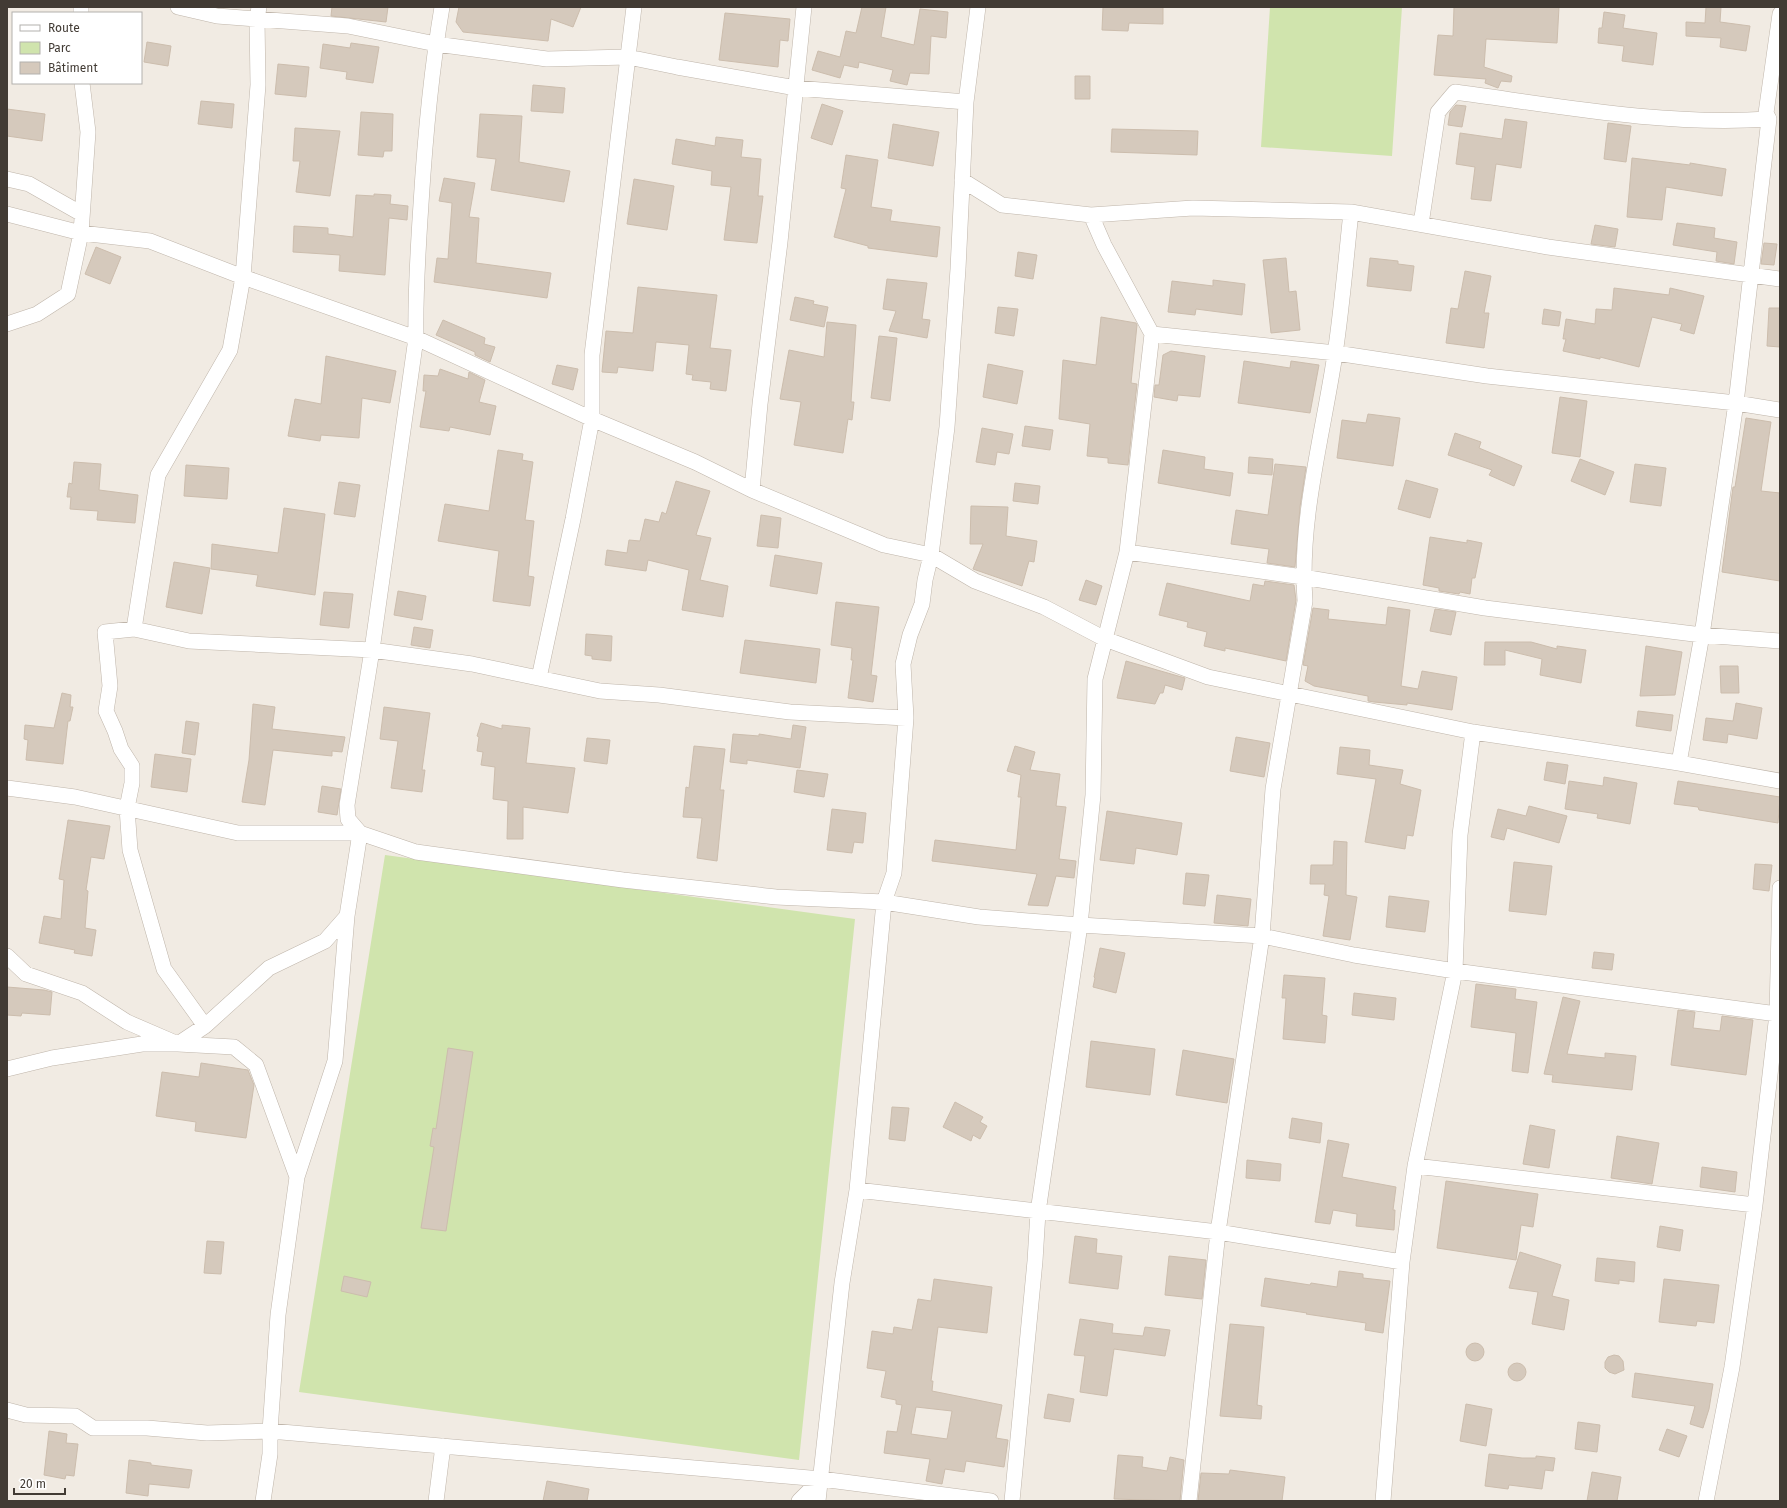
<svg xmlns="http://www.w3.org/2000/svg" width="1787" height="1508" font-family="'Fira Sans',sans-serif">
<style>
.green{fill:#d0e4ad}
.building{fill:#d5c9bc;stroke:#ccbdad;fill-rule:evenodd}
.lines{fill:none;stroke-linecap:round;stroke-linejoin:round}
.minor-casing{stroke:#bfb5aa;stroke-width:16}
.minor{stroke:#fff;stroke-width:15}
</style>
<rect width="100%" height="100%" fill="#f1ebe3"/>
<path class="green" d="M1270 7H1402L1392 156 1261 147Z
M385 855 855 919 799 1460 299 1392Z"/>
<path class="building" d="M332 7H388L386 22 331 16Z
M459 7H581L573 27 551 19 548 41 463 32 456 22Z
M862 7H886L881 37 914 45 920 9 948 12 946 38 931 36 929 74 910 73 907 85 890 81 893 70 859 62 858 68 844 65 840 78 812 70 818 51 840 57 846 31 856 33Z
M1103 7H1163V24L1129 23 1128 31 1102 30Z
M1454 7H1559L1557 43 1486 39 1484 67 1512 76 1511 82 1501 81 1498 88 1485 83 1486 79 1434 75 1438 35 1453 36Z
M1706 7H1721L1720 22 1750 26 1746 51 1720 47 1721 38 1686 36V22L1705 23Z
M1604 12 1625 15 1623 28 1657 33 1653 65 1622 61 1624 46 1598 43 1599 28H1602Z
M725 13 790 19 788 41 780 40 778 67 719 60Z
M147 42 171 46 168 66 144 62Z
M351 43 379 47 373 83 346 79 347 72 320 68 323 44 350 48Z
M278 64 309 67 306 97 275 94Z
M1075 76H1090V99H1075Z
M533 85 565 88 563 113 531 111Z
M201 101 234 104 232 128 198 124Z
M822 104 843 111 832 145 811 138Z
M1456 105 1466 106 1462 127 1448 125 1450 112Z
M7 109 45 114 42 141 7 136Z
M361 112 393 114 392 151H384L383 157 358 155Z
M480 114 522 116 519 162 570 171 564 202 491 190 496 159 477 157Z
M1505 119 1527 122 1521 168 1496 164 1491 201 1471 199 1475 167 1456 164 1460 133 1502 139Z
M1608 123 1631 126 1626 162 1604 159Z
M893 124 939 132 933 166 888 158Z
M295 128 340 131 330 196 296 192 300 161H293Z
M1112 129 1198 131 1197 155 1111 152Z
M716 137 743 140 741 157 761 159 758 196H763L757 243 724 240 731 187 711 185 712 171 672 164 676 139 715 146Z
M846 155 878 160 871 207 892 210 890 221 940 227 937 257 868 248V246L834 237 846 189 841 188Z
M1632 158 1690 165V163L1726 169 1722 196 1666 187 1662 220 1627 217Z
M444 178 475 183 469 217 479 218 476 263 551 273 547 298 434 282 437 258 448 259 452 203 439 201Z
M634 179 674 186 667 230 627 224Z
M374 194 391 195 390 204 408 206 407 220 389 218 385 275 339 271 340 255 293 252 294 226 328 228V234L353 237 356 195 374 196Z
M1677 223 1715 228 1714 238 1737 242 1734 264 1716 261 1717 252 1673 245Z
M1595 225 1618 229 1615 247 1591 244Z
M1764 243 1777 244 1774 265 1761 264Z
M96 247 121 257 110 284 85 274Z
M1018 252 1037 255 1033 279 1015 276Z
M1286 258 1289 292 1296 291 1300 330 1271 333 1263 260Z
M1370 258 1398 261V264L1414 266 1411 291 1367 286Z
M1465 271 1491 276 1484 313H1489L1484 348 1446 343 1451 308 1458 309Z
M887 279 927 283 922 319 930 320 927 338 889 331 896 311 883 309Z
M1213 280 1245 284 1242 315 1196 309 1195 315 1168 312 1172 281 1213 286Z
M638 287 717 295 710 348 731 350 726 391 710 389 711 382 692 380 693 375 686 374 689 345 656 342 653 371 618 367 617 373 602 372 606 331 633 333Z
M1614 288 1669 295 1670 288 1704 296 1694 334 1680 330 1682 324 1652 317 1639 367 1600 357V359L1563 351 1566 339H1563L1566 319 1595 324 1596 309 1612 310Z
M795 297 814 301 813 304 828 307 824 327 790 320Z
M998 307 1018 309 1014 336 995 333Z
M1769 308H1780V347L1767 346Z
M1544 309 1561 312 1559 326 1542 324Z
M1101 317 1136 323 1137 325 1131 383 1137 384 1128 465 1108 463V458L1087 456 1090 424 1059 419 1063 360 1096 365Z
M443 320 485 338 484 344 495 347 490 362 475 355V352L436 335Z
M827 322 856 325 851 402H854L852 420 848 419 843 453 794 445 801 402 780 399 789 350 824 357Z
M879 336 897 338 890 401 871 398Z
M1171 351 1205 356 1200 397 1178 395 1177 401 1154 397 1155 385H1159L1163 355Z
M326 356 396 371 390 403 362 398 359 438 321 435 320 441 288 436 295 399 321 404Z
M1244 361 1290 368 1291 361 1319 365 1310 413 1238 403Z
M988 364 1023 371 1017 404 983 397Z
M557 365 578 369 573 390 552 384Z
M440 369 468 379 469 372 485 380 479 402 496 406 490 435 450 427 449 431 420 427 426 391H423L424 375 438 376Z
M1560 397 1587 401 1580 457 1552 453Z
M1368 414 1400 418 1393 466 1337 458 1342 420 1366 423Z
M1746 418 1771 422 1761 491 1780 493V581L1722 572 1733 487H1735Z
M1025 426 1053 430 1050 450 1022 446Z
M982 428 1013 434 1009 454 997 452 995 465 976 462Z
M1455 433 1481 442 1479 448 1522 466 1514 486 1489 475 1492 470 1448 455Z
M498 450 523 454 522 460 533 462 525 520 534 521 528 576 534 577 530 606 493 601 499 551 438 541 445 504 489 511Z
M1163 450 1205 457 1204 469 1233 473 1230 496 1158 483Z
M1249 457 1273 459 1272 475 1248 473Z
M1580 459 1614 472 1605 495 1571 481Z
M74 462 101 464 99 490 138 495 135 523 97 520 98 511 70 509 71 497H67L69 483 72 484Z
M1275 464 1306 467 1300 507 1295 567 1267 563 1269 549 1231 544 1236 510 1268 515Z
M1635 464 1666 468 1661 506 1630 502Z
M186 465 229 468 227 499 184 496Z
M1406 480 1438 489 1430 518 1398 509Z
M676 481 710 491 696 535 711 538 700 580 728 586 723 617 682 610 689 570 648 560 646 571 605 565 607 550 627 553 629 540 640 541 645 519 659 522 662 512 666 514Z
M339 482 360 485 355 517 334 514Z
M1015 483 1040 486 1038 504 1013 501Z
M971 506 1008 507 1006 536 1037 541 1034 562 1029 561 1022 586 973 569 983 544H970Z
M284 508 325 514 315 595 256 586 258 575 211 569 212 544 278 553Z
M761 515 781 518 778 548 757 546Z
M1430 537 1467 543V540L1482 543 1475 578H1472L1470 594 1460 592 1459 594 1439 591V588L1423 585Z
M775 555 822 563 817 594 770 586Z
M174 562 210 568 202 614 166 607Z
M1086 580 1102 586 1096 605 1079 600Z
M1265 581 1294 585 1296 600 1286 661 1225 648V651L1204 646 1207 632 1187 627 1188 622 1159 615 1167 583 1250 601 1253 584 1264 586Z
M398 591 426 596 422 620 394 615Z
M324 592 353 594 349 628 320 625Z
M836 602 879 607 871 675 877 676 873 702 848 698 853 660H851L852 648 831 645Z
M1388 607 1410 610 1401 686 1418 689 1422 671 1457 677 1452 710 1407 703V705L1374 702 1368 701V696L1314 686 1305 681 1308 666 1303 665 1313 608 1329 610 1328 619 1386 625Z
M1435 609 1456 612 1451 635 1430 631Z
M414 627 433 630 430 648 411 645Z
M586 634 612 636 611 661 592 659V656L585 655Z
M745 640 820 649 816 683 740 673Z
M1485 642H1531L1557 649V646L1586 650 1581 683 1540 675 1542 659 1505 650V665H1484Z
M1646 646 1682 652 1675 695 1640 696Z
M1126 661 1185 678 1182 690 1165 685 1163 693H1160L1155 704 1117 698Z
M1720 666H1738L1739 693H1721Z
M62 693 71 695 70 707H73L70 721H68L63 764 26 760 28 740 24 739 25 725 54 728Z
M1736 703 1762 708 1757 739 1728 734 1727 743 1703 740 1706 718 1733 721Z
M253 704 275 707 272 729 345 737 342 752 332 751V756L273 750 265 805 242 802 249 760Z
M384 707 430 713 422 770H425L422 792 391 788 398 741 380 739Z
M1638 711 1673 715 1671 731 1636 726Z
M186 721 199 723 195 755 182 753Z
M481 723 502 729V725L530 728 526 763 575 768 568 813 523 807V839H507L508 801 493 799 495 767 481 765 483 752 477 751 479 737 477 736Z
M793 725 806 727 800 768 747 760V764L730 762 733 734 759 736V734L791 739Z
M1236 737 1270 743 1264 777 1230 771Z
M587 738 610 740 607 764 584 761Z
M694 746 725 749 720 790H724L717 861 697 858 702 818 683 817 686 787 689 788Z
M1015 746 1035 752 1030 770 1060 774 1056 806 1066 807 1059 859 1076 861 1074 878 1056 876 1048 906 1028 905 1037 874 932 861 935 840 1016 850 1021 797H1018L1021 775 1007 771Z
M1340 747 1370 750 1369 765 1403 770 1400 784 1421 790 1413 836 1407 835 1405 849 1365 842 1376 779 1337 774Z
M155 754 191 759 187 792 151 787Z
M1547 762 1568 765 1565 784 1544 780Z
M797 770 828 774 824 797 794 792Z
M1604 777 1637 783 1630 824 1597 818 1598 814 1565 809 1569 781 1603 786Z
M1678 781 1780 797 1778 823 1699 810 1698 807 1674 804Z
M322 786 341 789 337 815 318 812Z
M1529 806 1567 816 1559 843 1507 828 1504 840 1491 837 1498 809 1526 816Z
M832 809 866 813 863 843 854 842 852 853 827 850Z
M1107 811 1182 823 1177 855 1136 848 1134 864 1100 860Z
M68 820 110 826 104 859 91 857 86 890 88 891 85 928 96 930 92 956 74 953 75 950 39 943 44 916 61 919 64 880 59 879Z
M1334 841 1347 842 1346 895 1357 897 1350 940 1323 936 1329 896 1324 895 1325 884H1310L1311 865H1333Z
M1514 862 1552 866 1546 915 1509 911Z
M1755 864 1772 865 1769 891 1753 889Z
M1186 873 1209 875 1205 906 1183 904Z
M1217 895 1251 899 1248 926 1214 923Z
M1389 896 1429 901 1425 932 1386 927Z
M1100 948 1125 953 1116 993 1093 987 1095 978 1094 977Z
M1594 952 1614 954 1612 970 1592 968Z
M1284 975 1325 978 1322 1015 1327 1016 1325 1043 1283 1039 1286 998H1282Z
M1476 984 1516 989 1515 999 1537 1002 1528 1073 1512 1071 1516 1033 1471 1027Z
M7 987 44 990 52 992 50 1015 22 1013 21 1016 7 1015Z
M1354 993 1396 998 1394 1020 1352 1015Z
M1563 997 1580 1001 1567 1054 1605 1058V1053L1636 1056 1632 1090 1552 1082 1553 1075 1544 1074Z
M1678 1010 1695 1012 1693 1028 1720 1031 1722 1016 1753 1020 1746 1075 1671 1065Z
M1091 1041 1155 1049 1150 1095 1086 1087Z
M448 1048 473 1052 446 1231 421 1228 434 1147 430 1146 433 1128 436 1129Z
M1183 1050 1234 1059 1227 1103 1176 1095Z
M201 1063 248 1070 254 1085 246 1138 195 1131 196 1122 156 1116 162 1072 199 1077Z
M955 1102 983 1117 980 1122 987 1126 980 1139 973 1135 971 1141 943 1127Z
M892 1107 909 1108 905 1141 889 1139Z
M1292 1118 1322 1123 1320 1143 1289 1138Z
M1530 1125 1555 1130 1549 1168 1523 1164Z
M1617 1136 1659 1143 1652 1184 1611 1178Z
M1328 1140 1349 1144 1342 1177 1396 1187 1393 1210H1395L1394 1230 1356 1226 1357 1214 1333 1210 1330 1224 1315 1222Z
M1247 1160 1281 1164 1280 1181 1246 1178Z
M1702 1167 1737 1172 1735 1192 1700 1187Z
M1446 1181 1538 1194 1533 1227 1521 1225 1516 1260 1437 1248Z
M1660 1226 1683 1230 1680 1251 1657 1247Z
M1075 1236 1097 1239 1096 1253 1122 1256 1118 1289 1069 1283Z
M207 1241 224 1242 221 1274 204 1273Z
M1520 1252 1561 1265 1552 1296 1569 1300 1564 1330 1532 1324 1538 1292 1509 1288Z
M1169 1256 1206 1260 1202 1299 1165 1295Z
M1597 1258 1635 1262 1634 1282 1619 1280V1284L1595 1281Z
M1339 1271 1363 1274V1278L1390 1281 1383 1333 1365 1330 1366 1323 1306 1314 1307 1313 1261 1306 1265 1278 1310 1285 1311 1283 1337 1287Z
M344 1276 371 1282 367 1297 341 1291Z
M934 1279 992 1287 987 1333 938 1327 931 1381H933L932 1391 1002 1405 996 1438 1008 1440 1004 1467 966 1461 964 1472 945 1469 942 1484 926 1481 930 1459 884 1453 887 1431 897 1432 902 1405 896 1404V1400L881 1397 886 1371 867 1368 872 1331 893 1334 894 1327 912 1330 918 1299 931 1301ZM916 1407 952 1411 947 1439 911 1434Z
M1664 1279 1719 1285 1714 1323 1697 1321 1696 1326 1659 1322Z
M1080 1319 1113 1324 1112 1333 1143 1336 1145 1327 1170 1330 1165 1356 1114 1349 1107 1396 1080 1392 1085 1356 1074 1355Z
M1230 1324 1264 1327 1257 1405 1262 1406 1261 1419 1220 1416Z
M1466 1352a9 9 0 1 1 18 0a9 9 0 1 1-18 0Z
M1614 1355 1619 1356 1623 1361 1624 1370 1615 1374 1609 1372 1605 1368V1362L1608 1357Z
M1508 1372a9 9 0 1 1 18 0a9 9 0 1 1-18 0Z
M1635 1373 1713 1384 1709 1409 1703 1428 1690 1424 1695 1406 1632 1397Z
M1048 1394 1074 1399 1070 1422 1044 1418Z
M1466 1404 1492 1409 1486 1446 1460 1441Z
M1578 1422 1600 1425 1597 1452 1575 1449Z
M1667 1429 1687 1436 1679 1457 1659 1450Z
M49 1431 67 1434 66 1443 78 1444 74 1476 66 1475 65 1479 44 1475Z
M1489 1454 1522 1458H1536V1456L1555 1458 1553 1471 1545 1470 1542 1489 1509 1485 1508 1489 1485 1486Z
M1118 1455 1143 1457 1142 1467 1167 1471 1170 1457 1184 1460 1180 1501 1114 1499Z
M129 1460 151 1463V1465L192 1470 189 1488 149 1484 148 1496 126 1493Z
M1230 1470 1285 1477 1282 1501H1198L1201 1473 1229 1474Z
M1592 1472 1621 1477 1617 1501H1587Z
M547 1481 589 1489 587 1501H543Z"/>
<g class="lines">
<g class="minor-casing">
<path id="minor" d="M81 7V13
M178 7 217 16 348 26 436 44 547 59 628 57 677 67 796 88 966 102
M259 7 257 19 258 85 243 277 230 350 158 475 134 629 189 641 372 650 416 338C415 293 418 249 421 204 425 138 431 72 442 7
M7 179 29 184 82 214
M962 180 1002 205 1091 215 1193 208 1351 212 1548 247 1780 279
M7 214 81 233 150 241 243 277 416 338 592 419 695 462 752 490 884 545 931 555 975 581 1044 607 1105 639 1208 677 1473 732 1679 763 1780 781
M1421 224 1438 112 1455 92C1559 106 1664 126 1769 119
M7 324 37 314 68 294 81 233 88 132 82 83
M1152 334 1336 353 1487 376 1736 403 1780 410
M752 490 760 404 780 242 804 7
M1127 552 1303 577 1485 608 1702 635 1780 641
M134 629 105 632 110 686 106 711 115 731 121 749 132 766V783L127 808 130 850 164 969 205 1026
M539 678 573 519 592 419V355L634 7
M1679 763 1702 635 1736 403 1769 119 1766 113 1780 14
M7 788 75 797 238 833H360
M360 833 348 819 347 805 372 650 472 664 600 691 659 695 790 712 906 718
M7 956 26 974 82 993 127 1022 178 1044 234 1047 256 1065 297 1177
M7 1069 52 1058 142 1044H178L205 1026 269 968 325 941 347 916 360 833 416 852 623 880 776 897 884 902 979 917 1080 925 1262 936 1354 955 1455 971 1777 1014 1780 888
M1415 1166 1755 1205
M857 1190 1218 1232 1402 1262 1415 1166 1455 971 1460 835 1473 732
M7 1410 26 1415 75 1416 93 1428H147L207 1433 270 1431 278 1315 297 1177 335 1061 347 916
M263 1501 270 1454V1431L821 1479 991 1501
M436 1501 443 1446
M799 1501 821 1479
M818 1501 842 1283 857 1190 884 902 894 873 906 718 903 664 910 635 922 604 925 580 931 555 947 427 958 269 966 102 978 7
M1012 1501 1035 1261 1038 1212 1080 925 1093 795 1095 679 1127 552 1152 334 1104 245 1091 215
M1189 1501 1218 1232 1262 936 1273 789 1305 601C1299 518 1323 435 1335 354 1342 307 1346 259 1351 212
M1383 1501 1402 1262
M1706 1501 1732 1367 1755 1205 1777 1014H1780"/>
</g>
<use href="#minor" class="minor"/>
</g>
<rect width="1787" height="1508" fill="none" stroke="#423b34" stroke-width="16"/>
<rect x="12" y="12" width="130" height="72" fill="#ffffff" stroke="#b3b1ae"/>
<rect x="20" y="25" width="20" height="6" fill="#ffffff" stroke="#b3b1ae"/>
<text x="48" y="32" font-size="12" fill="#423b34">Route</text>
<rect x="20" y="42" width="20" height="12" fill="#d0e4ad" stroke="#b3b1ae"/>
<text x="48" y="52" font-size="12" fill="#423b34">Parc</text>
<rect x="20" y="62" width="20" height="12" fill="#d5c9bc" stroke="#b3b1ae"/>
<text x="48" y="72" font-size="12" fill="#423b34">Bâtiment</text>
<path d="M14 1488v6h51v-6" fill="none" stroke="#423b34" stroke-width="2"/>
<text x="20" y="1488" font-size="12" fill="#423b34" stroke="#ffffff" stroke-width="3" paint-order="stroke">20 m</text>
</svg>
